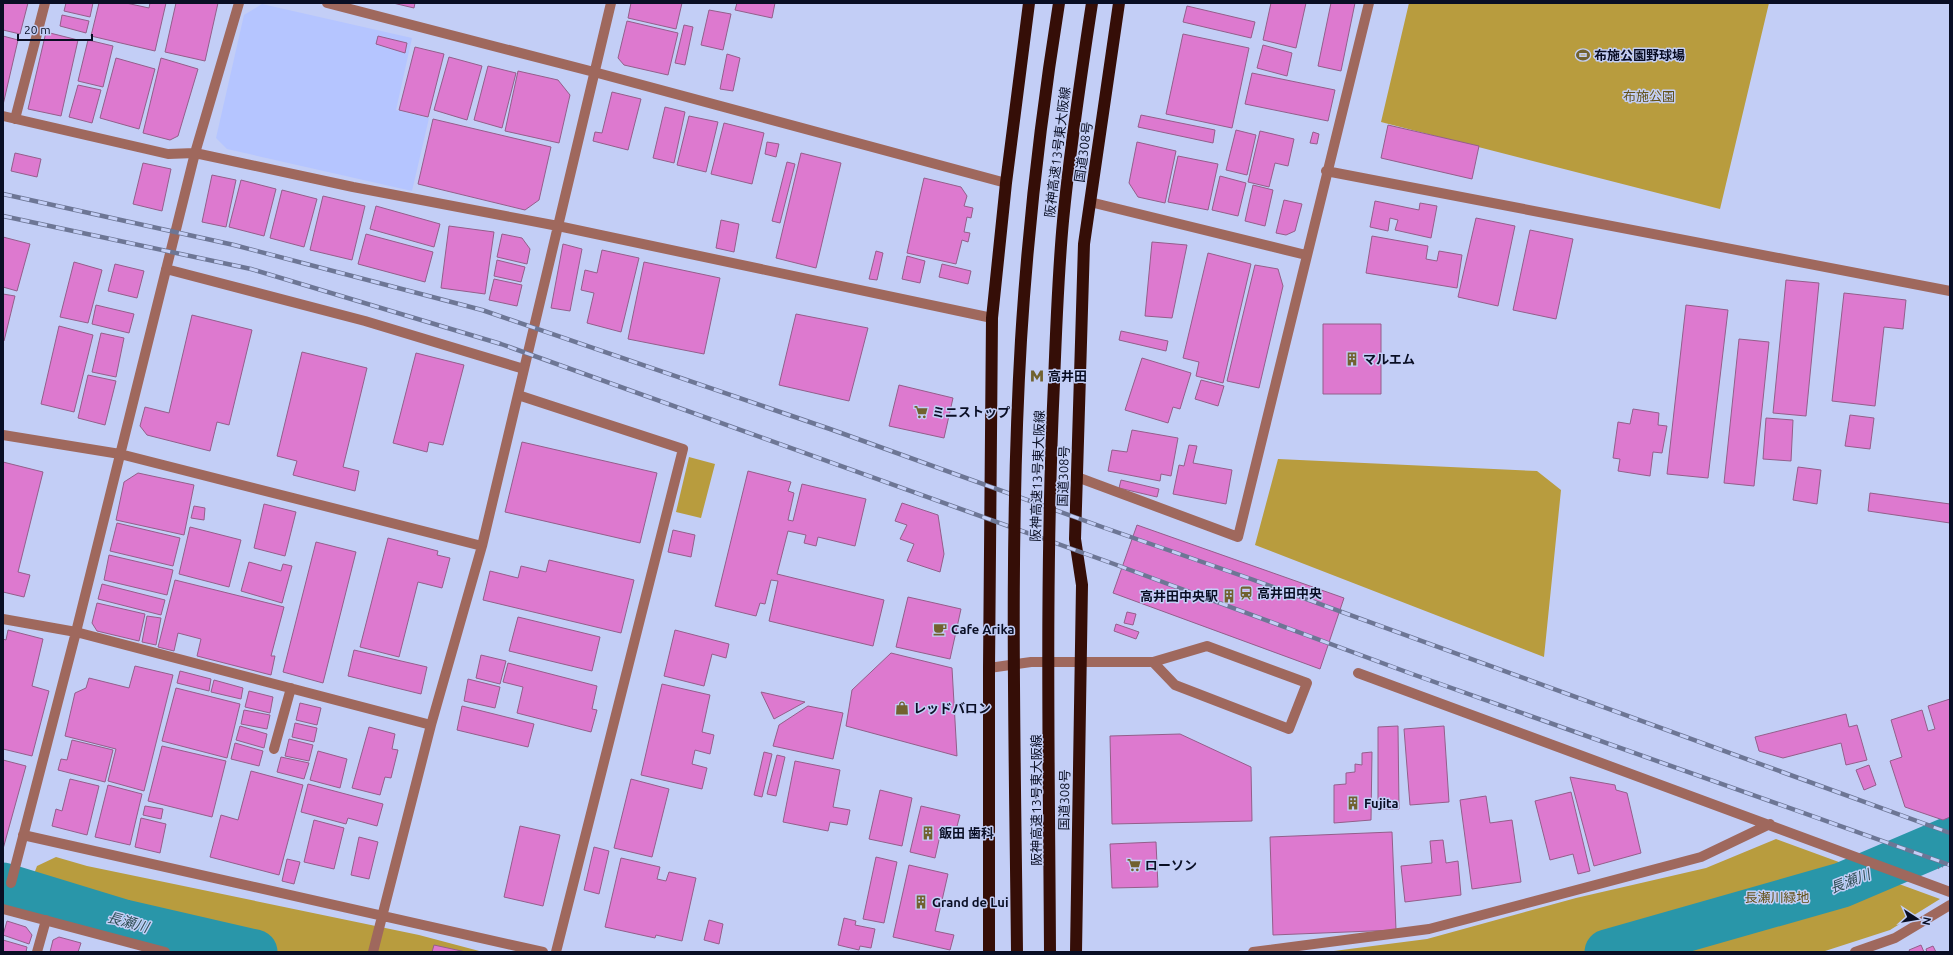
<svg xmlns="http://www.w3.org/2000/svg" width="1953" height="955" font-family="Ubuntu,'Noto Sans JP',sans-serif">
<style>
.built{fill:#b5c5ff}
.green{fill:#b89c3e}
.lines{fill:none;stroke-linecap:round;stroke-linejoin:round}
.river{stroke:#2996a9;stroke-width:45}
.building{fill:#dd79cf;stroke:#945e8b}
.path{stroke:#6a7392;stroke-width:2.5;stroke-dasharray:1 3;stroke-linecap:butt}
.minor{stroke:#9f685d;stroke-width:10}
.highway{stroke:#350e07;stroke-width:12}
.rail-casing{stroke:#6d7695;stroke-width:4.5}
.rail{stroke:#c3cef6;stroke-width:3;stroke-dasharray:9;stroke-linecap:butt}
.highway-bridge{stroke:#350e07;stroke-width:12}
.labels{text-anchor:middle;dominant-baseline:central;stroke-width:3;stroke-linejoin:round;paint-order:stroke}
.poi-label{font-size:13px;font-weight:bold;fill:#090e24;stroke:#c3cef6;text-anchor:start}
.park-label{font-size:13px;fill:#625118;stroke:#c3cef6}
.street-label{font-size:13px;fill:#090e24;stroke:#c3cef6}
.water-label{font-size:14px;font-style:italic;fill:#315057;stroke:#c3cef6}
</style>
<rect width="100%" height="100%" fill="#c3cef6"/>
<path class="built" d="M262 4 412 38 396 110 429 118 412 191 227 149 216 138 244 15Z"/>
<path class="green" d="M1409 3H1769L1720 209 1381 122Z
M689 457 715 464 701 518 676 512Z
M1278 459 1537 471 1561 490 1544 657 1255 545Z
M1776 839 1940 899 1890 930 1822 952H1326L1427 939 1576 898 1706 868Z
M56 857 87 866 419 935 483 952H205L93 922 25 898 37 866Z"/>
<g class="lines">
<path class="river" d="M3 885 124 922 255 952
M1607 952 1842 885 1950 839"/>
</g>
<path class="building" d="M3 3H28L20 34 3 30Z
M66 3H93L90 17 64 11Z
M99 3H126L149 8 150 3H166L155 51 91 36Z
M176 3H218L205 61 165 52Z
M393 3H415L414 8Z
M631 3H682L676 29 628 18Z
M737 3H775L772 18 735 10Z
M1271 3H1306L1296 48 1263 40Z
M1331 3H1355L1341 71 1318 66Z
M1187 6 1255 22 1251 38 1183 22Z
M709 10 731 14 723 50 701 45Z
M62 15 89 21 86 33 60 26Z
M627 21 678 33 668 75 624 65 618 58Z
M684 25 693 27 685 65 675 63Z
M46 32 78 40 61 116 28 109Z
M1183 34 1249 48 1232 128 1166 114Z
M3 36 18 40 3 105Z
M378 36 407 43 405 53 376 44Z
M88 40 113 46 103 87 78 81Z
M1263 45 1292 53 1287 76 1257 68Z
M415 47 444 54 428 117 399 110Z
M727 54 740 58 733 91 720 89Z
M449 57 482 66 467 120 434 110Z
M116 58 155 69 139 129 100 118Z
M161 58 198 69 178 136 170 140 143 133Z
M488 66 516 73 502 128 474 120Z
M518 71 558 80 570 95 559 143 505 131Z
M1252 73 1335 90 1328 121 1245 104Z
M78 85 101 90 92 123 69 117Z
M612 92 641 99 628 150 593 141 595 132 602 133Z
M665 107 685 112 674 163 653 158Z
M1141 115 1215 130 1213 143 1138 127Z
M689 116 718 122 706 172 677 165Z
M433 119 551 147 539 200 525 210 418 184Z
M724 123 764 133 752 184 711 174Z
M1388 125 1479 146 1472 179 1381 158Z
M1236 130 1256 135 1247 175 1226 170Z
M1260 131 1294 139 1288 166 1275 163 1269 187 1248 182Z
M1313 132 1319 134 1317 144 1310 143Z
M767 142 779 144 776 157 765 154Z
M1137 142 1176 151 1165 203 1138 197 1129 183Z
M15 153 41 159 37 177 11 171Z
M801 153 841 163 816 268 776 258Z
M1178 156 1218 164 1208 210 1168 202Z
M787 162 795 164 780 223 772 221Z
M143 163 171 169 162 211 133 204Z
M212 175 236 180 226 227 202 222Z
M1220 176 1246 183 1238 216 1212 210Z
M924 178 961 187 967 196 964 206 973 208 971 218 967 217 964 232 970 233 968 242 962 240 956 264 907 253Z
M241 180 276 189 264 236 229 227Z
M1253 185 1273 190 1265 226 1245 221Z
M282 190 317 199 304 247 270 238Z
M323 196 365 206 352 260 310 250Z
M1284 200 1302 204 1295 231 1286 235 1276 233Z
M1375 201 1419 210 1420 203 1437 206 1431 238 1395 230 1398 220 1390 218 1388 231 1370 227Z
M376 206 440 224 434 247 370 229Z
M1476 218 1515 226 1498 306 1458 297Z
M721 220 739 224 734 252 716 248Z
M449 226 494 232 485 294 441 288Z
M1530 230 1573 239 1556 319 1513 310Z
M366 234 433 252 425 282 358 264Z
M502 234 522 238 530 249 527 264 497 257Z
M1372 236 1428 246 1426 259 1437 261 1439 251 1462 255 1457 288 1366 273Z
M3 237 30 244 17 291 3 287Z
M1152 242 1187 245 1172 318 1145 316Z
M563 244 582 249 570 311 551 308Z
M602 250 639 258 621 332 587 323 594 293 581 290 585 270 597 273Z
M876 251 883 253 877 280 869 279Z
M1208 253 1251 264 1223 383 1196 376 1199 362 1183 358Z
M907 256 925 261 920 283 902 279Z
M497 260 525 267 521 282 494 276Z
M74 262 102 270 88 323 60 317Z
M644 262 720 278 704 354 628 339Z
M115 264 144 271 137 298 108 291Z
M942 264 971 271 968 284 939 277Z
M1255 265 1278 269 1283 286 1259 388 1227 381Z
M494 279 522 285 517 306 489 300Z
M1786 280 1819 283 1806 416 1773 413Z
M1844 293 1906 300 1903 329 1884 327 1875 406 1832 401Z
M3 294 15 296 4 341H3Z
M96 305 134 314 129 333 92 324Z
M1686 305 1728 310 1708 478 1667 474Z
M796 314 868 328 849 401 779 385Z
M192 315 252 330 229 425 217 422 210 451 147 435 140 426 145 407 169 413Z
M1323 324H1381V394H1323Z
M59 326 93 335 74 412 41 404Z
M1121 331 1168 341 1166 351 1119 340Z
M101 333 124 338 116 377 92 372Z
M1739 339 1769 342 1754 486 1724 483Z
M302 352 367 368 343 467 359 471 355 491 293 475 297 461 277 456Z
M416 353 464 365 443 445 429 442 427 452 393 443Z
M1142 358 1191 373 1180 409 1173 407 1168 423 1125 410Z
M88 375 116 381 105 425 78 418Z
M1201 380 1224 386 1218 406 1195 399Z
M899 385 953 398 944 438 889 426Z
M1633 409 1659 413 1658 425 1667 426 1662 453 1653 452 1650 476 1618 471 1620 459 1613 458 1618 422 1630 424Z
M1850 415 1874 418 1870 449 1845 446Z
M1766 418 1793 420 1791 461 1763 459Z
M1132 430 1178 438 1171 476 1161 474 1160 481 1108 471 1112 450 1127 452Z
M522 442 657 473 640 543 505 512Z
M1189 445 1197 446 1193 463 1232 470 1226 504 1173 494 1179 465 1184 466Z
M3 462 43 472 18 572 30 575 24 597 3 592Z
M1798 467 1821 470 1817 504 1793 500Z
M748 471 791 482 788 491 794 493 788 520 793 521 802 484 866 499 855 546 818 537 816 546 804 543 806 535 788 531 777 574 884 600 873 646 769 621 778 581 771 580 765 604 760 603 756 616 715 606Z
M138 473 194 485 184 535 116 520 124 482Z
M1121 480 1159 489 1157 497 1119 488Z
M1870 493 1950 504V523L1868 511Z
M902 503 938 515 944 554 940 572 907 561 914 544 900 539 907 525 895 521Z
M264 504 296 512 285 556 254 548Z
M194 506 205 508 204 520 191 518Z
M117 523 180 538 173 566 110 551Z
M1137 525 1344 598 1320 669 1113 593Z
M190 527 241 540 229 587 179 574Z
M673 530 695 535 691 557 668 552Z
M388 538 438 551 437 555 450 558 442 588 418 582 399 657 360 647Z
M316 542 356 552 323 683 283 672Z
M109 555 173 570 167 595 104 580Z
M549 560 634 580 621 633 483 600 490 571 518 578 521 566 546 572Z
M249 562 281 571 283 564 292 566 282 603 241 591Z
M175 580 284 607 271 656H275L271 675 197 656 201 639 178 633 174 651 158 647Z
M102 584 165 600 161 615 98 599Z
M908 597 961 609 950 659 896 647Z
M97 603 145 614 139 641 97 631 92 623Z
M1127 612 1136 614 1133 625 1124 623Z
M147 616 161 618 156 645 142 642Z
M518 617 600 637 592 671 509 651Z
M1116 624 1139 632 1136 639 1114 631Z
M8 630 43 639 32 686 49 691 32 756 3 749V639L6 640Z
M675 630 729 644 726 658 712 654 704 686 664 676Z
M354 650 427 667 421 694 348 676Z
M891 653 952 668 957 756 846 726 852 690Z
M481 655 506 661 500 684 476 678Z
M508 663 597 686 592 709 597 710 591 732 517 713 523 687 503 682Z
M135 666 173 675 144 791 108 781 116 749 65 736 75 693 86 688 89 678 129 688Z
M180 671 211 679 209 691 177 683Z
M468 679 500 687 495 708 464 701Z
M214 680 243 688 241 699 211 692Z
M662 684 710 695 702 732 714 735 710 754 695 750 692 764 707 768 702 789 641 775Z
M176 688 240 704 227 758 162 741Z
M249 691 273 697 270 713 245 707Z
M761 692 805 702 774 719Z
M1950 699V817L1943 820 1905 807 1890 761 1902 757 1891 720 1922 710 1928 731 1935 729 1928 706Z
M300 703 321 708 317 725 296 720Z
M462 706 534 724 528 747 457 730Z
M808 706 843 713 833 759 773 746 779 725Z
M244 710 270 715 267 729 241 724Z
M1846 714 1849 727 1857 725 1867 760 1846 765 1841 743 1783 758 1759 751 1755 737Z
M295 723 317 728 314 742 292 737Z
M240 726 267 734 264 748 236 740Z
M1398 726 1399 809H1378V727Z
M1444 726 1449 802 1410 805 1404 729Z
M369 727 395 734 392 749 398 750 391 778 385 777 380 795 352 788Z
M1180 734 1251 767 1252 821 1112 824 1110 736Z
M289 739 313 745 309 761 285 756Z
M72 740 113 750 105 782 58 770 61 759 67 760Z
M235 743 263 751 259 766 231 759Z
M162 746 226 761 212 817 148 801Z
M318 751 347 759 340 788 310 780Z
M764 752 772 754 762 797 754 795Z
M1372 752 1371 820 1334 823V785L1346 784V773L1355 772V764L1362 765V753Z
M777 755 785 757 776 796 767 794Z
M281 757 309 763 304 779 277 772Z
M3 760 26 766 3 849Z
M795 761 840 770 833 807 850 810 847 825 830 822 828 831 783 822Z
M1869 765 1876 785 1864 790 1856 770Z
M251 771 303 785 279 875 210 857 221 815 238 820Z
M1570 777 1615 785 1616 790 1627 793 1641 853 1594 866Z
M70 779 99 786 87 835 52 826 56 809 62 811Z
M631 779 669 789 652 857 614 848Z
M308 784 383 804 377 826 348 818 346 824 301 812Z
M108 785 142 794 130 845 95 837Z
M880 790 912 798 902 846 869 839Z
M1571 792 1590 871 1578 874 1573 854 1550 860 1535 801Z
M1486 796 1490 823 1512 820 1521 882 1472 889 1460 800Z
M145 806 163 809 161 819 143 815Z
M921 806 960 815 955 834 941 831 935 858 910 852Z
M141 818 166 824 160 853 135 847Z
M314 820 344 828 334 869 304 862Z
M520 826 560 835 543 906 504 897Z
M1392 832 1396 930 1273 935 1270 837Z
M359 837 378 842 369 879 351 875Z
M1443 840 1446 863 1458 861 1461 895 1405 902 1401 866 1432 863 1430 841Z
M1156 842 1158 887 1112 888 1110 844Z
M594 847 609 851 599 894 584 890Z
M876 857 897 862 884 923 863 919Z
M621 858 660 867 657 879 666 881 669 872 696 878 682 941 656 935 655 938 605 927Z
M287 859 300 862 294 884 282 881Z
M909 865 948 874 935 931 954 935 950 950 893 937Z
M844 918 856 921 855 925 875 929 871 948 860 946 859 950 838 945Z
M709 920 723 924 719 944 704 940Z
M7 921 26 927 32 935 29 944 3 935Z
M59 937 81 943 78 952H50L53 940Z
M3 940 27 947 26 952H3Z
M434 945 466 952H432Z
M1921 945 1924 952H1910L1909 950Z
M1933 946 1936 952H1927L1926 949Z"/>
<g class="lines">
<path class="path" d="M1938 868 1950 863"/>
<path class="minor" d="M327 3 594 72 1006 183
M3 116 168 154 195 153 353 187 558 226 992 318
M15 119 45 3
M1326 171 1950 291
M1090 202 1306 255
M166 269 365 321 524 369
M518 395 683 449 556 952
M3 435 120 454 482 546
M1077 477 1238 537 1369 3
M3 619 76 632 431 725
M989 668 1031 662H1153L1207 646 1307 683 1289 729 1175 685 1153 662
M1358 673 1950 892
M274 749 291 688
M23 835 543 952
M11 883 76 632 195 153 239 3
M3 909 165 952
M37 952 46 920
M373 952 431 725 482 546 611 3
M1253 952 1429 929 1701 857 1770 824
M1855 952 1895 938 1950 905"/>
<path class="highway" d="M989 952V668L992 318 1006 183 1029 3
M1076 952 1082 585 1075 539 1084 244 1119 3"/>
<g class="rail-casing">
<path id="rail" d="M3 194 234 245 482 310 830 429 1105 528 1251 579 1950 833
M3 216 251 269 501 344 1114 564 1412 674 1950 865"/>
</g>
<use href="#rail" class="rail"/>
<path class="highway-bridge" d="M1017 952C1015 748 1009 544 1021 340 1028 227 1041 115 1059 3
M1050 952C1049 762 1045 573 1054 383 1056 329 1058 275 1063 221 1070 148 1081 75 1092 3"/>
</g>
<defs>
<g id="stadium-bare" transform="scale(1.08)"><path d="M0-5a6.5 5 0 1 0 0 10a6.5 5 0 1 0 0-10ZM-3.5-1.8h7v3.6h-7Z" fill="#71622f" stroke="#c3cef6" stroke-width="2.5" paint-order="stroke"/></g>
<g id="building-bare" transform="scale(1.08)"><path d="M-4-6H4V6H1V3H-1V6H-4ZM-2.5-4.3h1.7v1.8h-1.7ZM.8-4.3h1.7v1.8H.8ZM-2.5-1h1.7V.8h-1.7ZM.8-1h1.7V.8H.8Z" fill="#71622f" stroke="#c3cef6" stroke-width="2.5" paint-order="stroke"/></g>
<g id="metro-bare" transform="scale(1.08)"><path d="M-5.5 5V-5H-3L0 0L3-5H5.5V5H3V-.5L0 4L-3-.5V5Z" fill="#71622f" stroke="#c3cef6" stroke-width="2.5" paint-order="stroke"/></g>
<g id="supermarket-bare" transform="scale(1.08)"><path d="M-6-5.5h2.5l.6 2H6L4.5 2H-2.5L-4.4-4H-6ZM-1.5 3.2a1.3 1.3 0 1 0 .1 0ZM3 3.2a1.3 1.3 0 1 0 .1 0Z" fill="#71622f" stroke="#c3cef6" stroke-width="2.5" paint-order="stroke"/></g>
<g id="station-bare" transform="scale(1.08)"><path d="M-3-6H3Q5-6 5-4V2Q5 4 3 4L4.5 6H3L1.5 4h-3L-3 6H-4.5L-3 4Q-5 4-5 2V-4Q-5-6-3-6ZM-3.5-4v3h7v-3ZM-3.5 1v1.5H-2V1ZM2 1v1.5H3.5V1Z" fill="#71622f" stroke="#c3cef6" stroke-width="2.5" paint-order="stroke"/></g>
<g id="cafe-bare" transform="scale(1.08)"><path d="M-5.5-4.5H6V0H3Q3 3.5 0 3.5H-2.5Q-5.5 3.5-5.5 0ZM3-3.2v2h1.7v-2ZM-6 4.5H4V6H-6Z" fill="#71622f" stroke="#c3cef6" stroke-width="2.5" paint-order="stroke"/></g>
<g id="shop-bare" transform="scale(1.08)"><path d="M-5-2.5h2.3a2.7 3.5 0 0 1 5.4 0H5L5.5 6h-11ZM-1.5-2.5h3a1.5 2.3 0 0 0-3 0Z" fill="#71622f" stroke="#c3cef6" stroke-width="2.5" paint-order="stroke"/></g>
</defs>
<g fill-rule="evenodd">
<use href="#stadium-bare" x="1583" y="55"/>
<use href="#building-bare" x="1352" y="359"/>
<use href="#metro-bare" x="1037" y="376"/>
<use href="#supermarket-bare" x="921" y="412"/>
<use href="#station-bare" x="1246" y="593"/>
<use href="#building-bare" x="1229" y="596"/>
<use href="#cafe-bare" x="940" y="629"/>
<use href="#shop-bare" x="902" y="708"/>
<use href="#building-bare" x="1353" y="803"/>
<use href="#building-bare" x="928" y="833"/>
<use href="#supermarket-bare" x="1134" y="865"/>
<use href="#building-bare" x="921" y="902"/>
</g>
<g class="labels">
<g class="poi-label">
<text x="1594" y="55">布施公園野球場</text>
<text x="1363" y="359">マルエム</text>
<text x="1048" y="376">高井田</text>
<text x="932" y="412">ミニストップ</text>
<text x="1257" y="593">高井田中央</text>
<text x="1218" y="596" text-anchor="end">高井田中央駅</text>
<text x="951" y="629">Cafe Arika</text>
<text x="913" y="708">レッドバロン</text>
<text x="1364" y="803">Fujita</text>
<text x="939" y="833">飯田 歯科</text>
<text x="1145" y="865">ローソン</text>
<text x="932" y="902">Grand de Lui</text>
</g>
<g class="park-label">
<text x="1649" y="96">布施公園</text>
<text x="1777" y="897">長瀬川緑地</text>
</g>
<g class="street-label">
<text transform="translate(1057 152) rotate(-83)">阪神高速13号東大阪線</text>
<text transform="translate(1083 152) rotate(-82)">国道308号</text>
<text transform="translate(1037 476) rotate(-88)">阪神高速13号東大阪線</text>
<text transform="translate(1063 476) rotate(-88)">国道308号</text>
<text transform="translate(1036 800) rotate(-90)">阪神高速13号東大阪線</text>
<text transform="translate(1064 800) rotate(-89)">国道308号</text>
</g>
<g class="water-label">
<text transform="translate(1850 881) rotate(-21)">長瀬川</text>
<text transform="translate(128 922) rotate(15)">長瀬川</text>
</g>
</g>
<rect width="1953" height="955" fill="none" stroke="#090e24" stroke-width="8"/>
<g transform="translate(1917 919) rotate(102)" stroke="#c3cef6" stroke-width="3" paint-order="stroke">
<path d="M0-3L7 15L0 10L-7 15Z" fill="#090e24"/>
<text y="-6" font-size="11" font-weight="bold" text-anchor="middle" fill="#090e24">N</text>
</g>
<path d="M18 34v6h74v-6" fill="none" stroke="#090e24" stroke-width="2"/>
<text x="24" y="34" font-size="12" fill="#090e24" stroke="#c3cef6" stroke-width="3" paint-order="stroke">20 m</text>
</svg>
